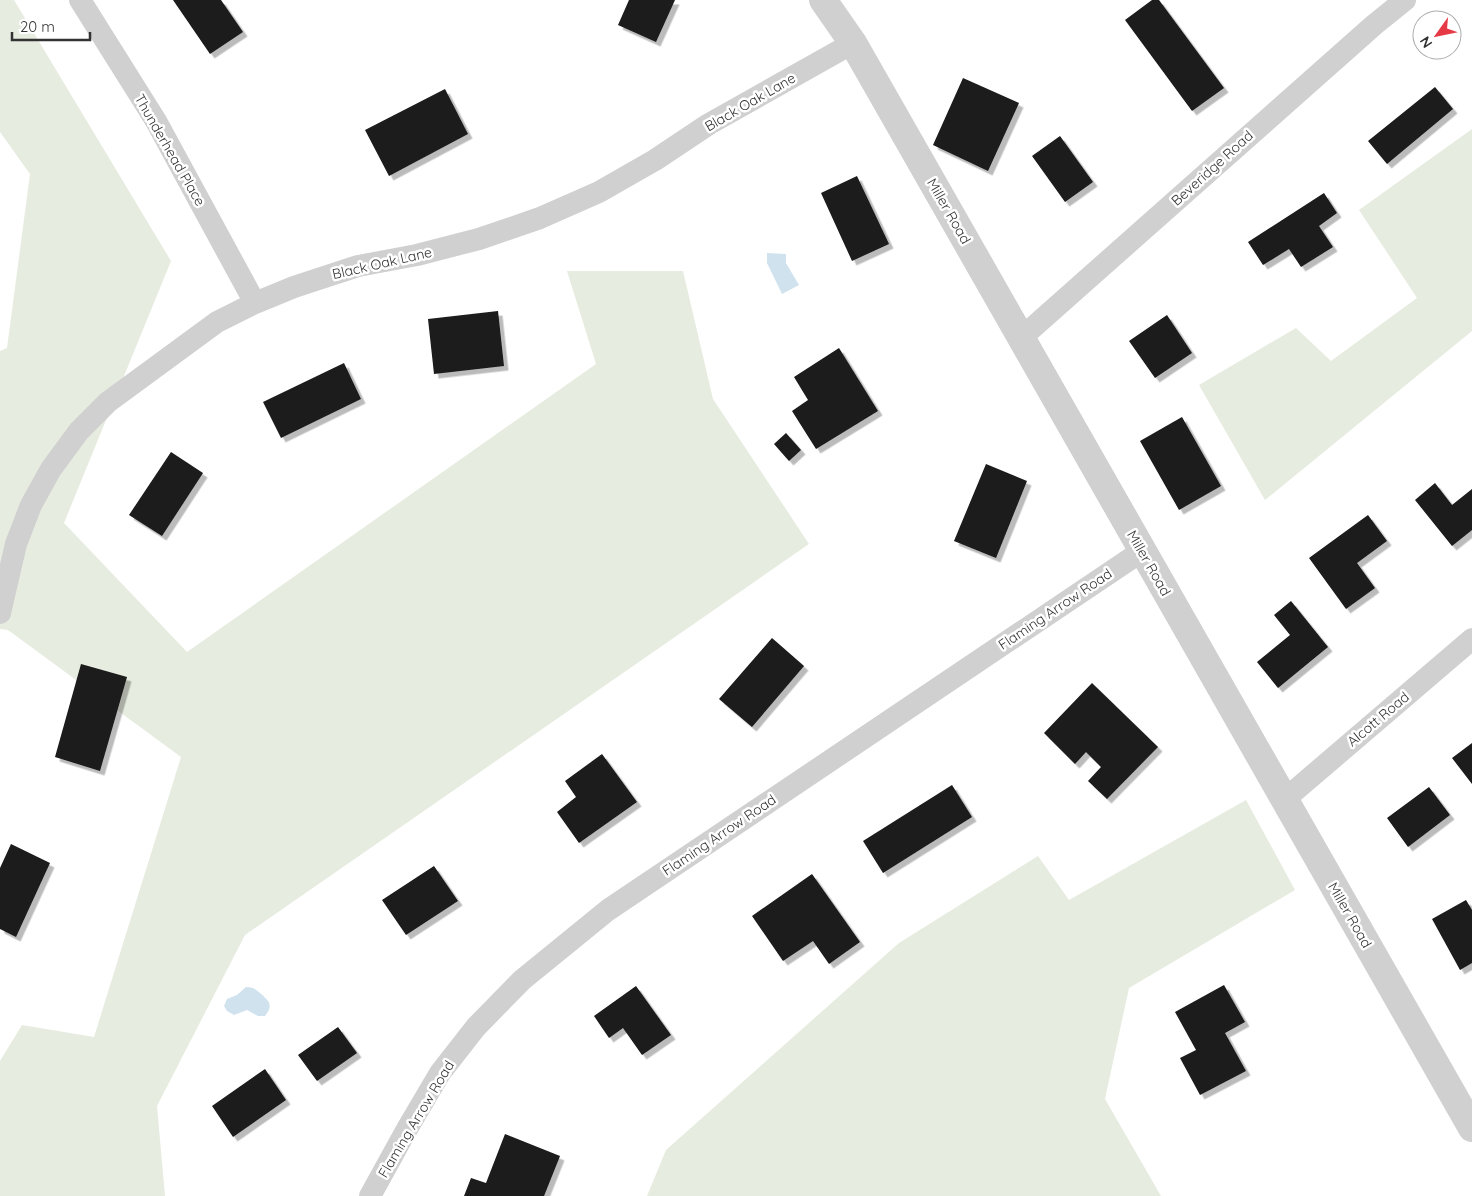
<svg xmlns="http://www.w3.org/2000/svg" width="1472" height="1196" font-family="Quicksand,sans-serif">
<style>
.green{fill:#e6ecdf}
.water{fill:#cfe2ee}
.building{fill:#1a1a1a;filter:url(#shadow)}
.lines{fill:none;stroke-linecap:round;stroke-linejoin:round}
.minor{stroke:#d0d0d0;stroke-width:22}
.tertiary{stroke:#d0d0d0;stroke-width:28}
.labels{text-anchor:middle;dominant-baseline:central;stroke-width:5;stroke-linejoin:round;paint-order:stroke}
.street-label{font-size:14px;fill:#333;stroke:#fff}
</style>
<defs>
<filter id="shadow"><feDropShadow dx="4.5" dy="4.5" stdDeviation="0" flood-color="#0004"/></filter>
</defs>
<rect width="100%" height="100%" fill="#fff"/>
<path class="green" d="M0 0H14L171 261 64 523 187 652 596 364 567 271H683L713 399 809 544 245 935 157 1106 165 1196H0V1061L22 1025 94 1037 181 757 8 630 0 629V351L7 348 30 174 0 132Z
M1472 129V331L1265 500 1199 385 1296 328 1331 361 1417 298 1359 210Z
M1246 800 1295 890 1129 988 1105 1099 1161 1196H647L666 1150 899 943 1038 856 1069 900Z"/>
<path class="water" d="M767 253 786 254V263L799 285 782 294 767 263Z
M246 987C253 987 255 989 260 993 269 1001 274 1005 265 1016H258L247 1010 234 1015 227 1011 224 1006 227 999 237 995Z"/>
<path class="building" d="M173 0H221L243 32 210 54Z
M629 0H675L656 42 618 25Z
M1152 0H1159L1224 88 1192 111 1125 20Z
M963 78 1019 103 988 171 933 145Z
M1435 87 1453 109 1387 164 1368 141Z
M445 89 468 134 389 176 365 130Z
M1060 136 1093 182 1065 202 1032 156Z
M857 176 889 244 852 261 821 193Z
M1324 193 1337 213 1319 226 1333 247 1301 267 1289 249 1263 265 1248 242Z
M498 311 504 366 434 374 428 319Z
M1167 315 1192 353 1155 378 1129 341Z
M839 348 878 411 816 449 792 411 808 400 794 377Z
M344 363 361 399 281 438 263 402Z
M1182 417 1221 486 1179 510 1140 441Z
M786 433 801 450 789 461 774 444Z
M171 452 203 473 162 536 129 515Z
M986 464 1027 481 996 558 954 541Z
M1435 483 1452 505 1472 489V530L1452 546 1415 500Z
M1368 515 1387 541 1357 563 1375 588 1346 609 1309 558Z
M1291 601 1328 647 1278 688 1257 662 1290 635 1274 615Z
M772 638 804 666 752 727 719 699Z
M81 664 127 677 100 771 55 757Z
M1092 683 1158 747 1107 799 1088 781 1101 767 1086 752 1075 764 1044 733Z
M1472 743V784L1452 758Z
M602 754 637 802 579 843 557 812 576 797 565 781Z
M952 785 972 817 883 873 863 841Z
M1429 787 1450 815 1408 847 1387 818Z
M11 844 50 863 16 937 0 929V868Z
M434 866 458 901 406 935 382 900Z
M812 874 860 942 829 964 813 941 783 961 752 916Z
M1466 900 1472 910V963L1460 970 1432 919Z
M1224 985 1245 1022 1225 1033 1246 1071 1200 1095 1180 1058 1196 1050 1175 1012Z
M636 986 671 1035 642 1055 623 1028 609 1038 594 1016Z
M338 1027 357 1053 317 1081 298 1055Z
M265 1069 286 1100 233 1137 212 1106Z
M505 1134 560 1156 544 1196H464L471 1178 486 1183Z"/>
<g class="lines">
<path class="minor" d="M80 0 156 121 255 303
M1021 338 1374 25 1405 0
M0 613 16 544 31 505 51 469 79 431 108 402 217 322 255 303 294 287 358 266 417 255 479 239 540 218 599 192 655 160 709 124 853 43
M1284 800 1472 639
M370 1196 407 1129 440 1073 476 1027 522 980 608 910 1142 551"/>
<path class="tertiary" d="M823 0 853 43 1472 1128"/>
</g>
<g class="labels">
<g class="street-label">
<text transform="translate(750 102) rotate(-30)">Black Oak Lane</text>
<text transform="translate(170 150) rotate(60)">Thunderhead Place</text>
<text transform="translate(1212 168) rotate(-42)">Beveridge Road</text>
<text transform="translate(949 211) rotate(60)">Miller Road</text>
<text transform="translate(382 263) rotate(-13)">Black Oak Lane</text>
<text transform="translate(1149 563) rotate(60)">Miller Road</text>
<text transform="translate(1055 609) rotate(-34)">Flaming Arrow Road</text>
<text transform="translate(1378 719) rotate(-40)">Alcott Road</text>
<text transform="translate(719 835) rotate(-34)">Flaming Arrow Road</text>
<text transform="translate(1350 915) rotate(60)">Miller Road</text>
<text transform="translate(416 1119) rotate(-59)">Flaming Arrow Road</text>
</g>
</g>
<g transform="translate(1437 35) rotate(237)"><circle r="24" fill="#ffffff" stroke="#adadad"/>
<path d="M0-4L9 19L0 12L-9 19Z" fill="#e63946"/>
<text y="-8" font-size="14" font-weight="bold" text-anchor="middle" fill="#333333">N</text>
</g>
<path d="M12 32v8h78v-8" fill="none" stroke="#333333" stroke-width="2.5"/>
<text x="20" y="32" font-size="15" fill="#333333" stroke="#ffffff" stroke-width="4" paint-order="stroke">20 m</text>
</svg>
